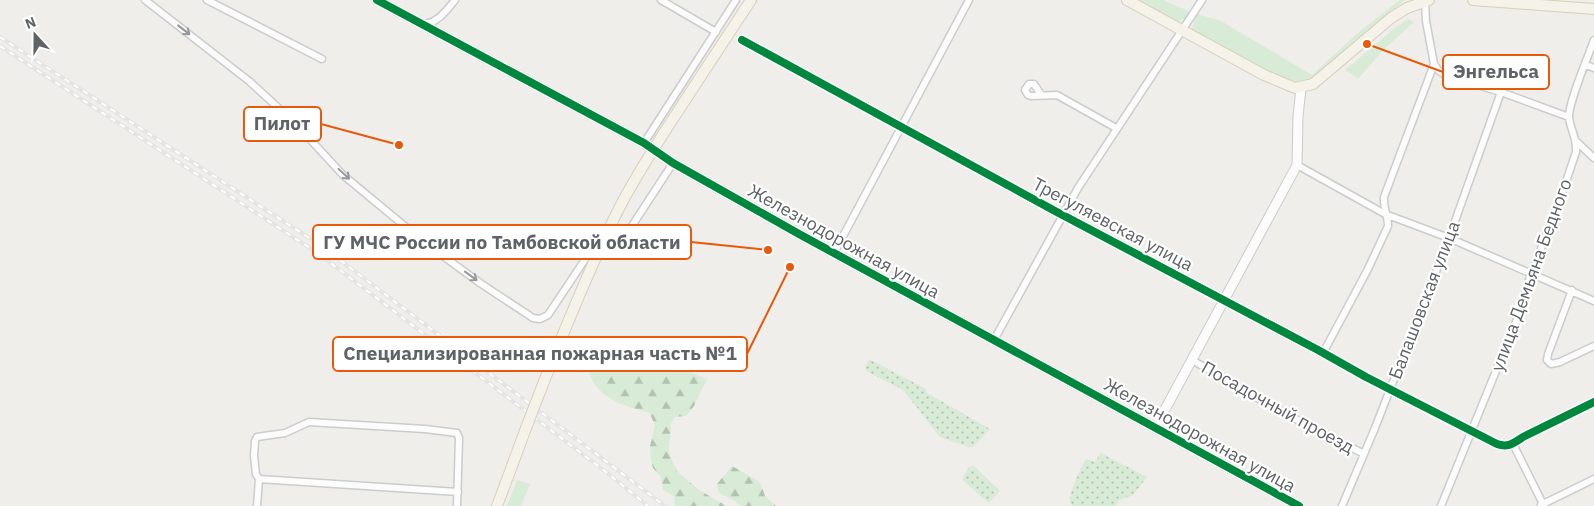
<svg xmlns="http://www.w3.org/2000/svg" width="1594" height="506" font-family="'IBM Plex Sans',sans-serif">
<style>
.grass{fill:#d8ebd6}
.forest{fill:url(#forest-firs)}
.garden{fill:url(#garden-dots)}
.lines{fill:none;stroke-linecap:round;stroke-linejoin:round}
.street-casing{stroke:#cbcccc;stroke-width:9}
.secondary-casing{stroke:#cacacb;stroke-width:11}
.primary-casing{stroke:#d7ceb8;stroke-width:12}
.street{stroke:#fdfcfc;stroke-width:6}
.secondary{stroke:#fdfcfc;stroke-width:9}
.primary{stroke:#f4f2e9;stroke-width:10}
.rail-casing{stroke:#e4e4e4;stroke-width:4}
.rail{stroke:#fff;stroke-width:2;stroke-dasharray:5.5;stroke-linecap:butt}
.primary-bridge-casing{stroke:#d7ceb8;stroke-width:12;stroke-linecap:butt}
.primary-bridge{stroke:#f4f2e9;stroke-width:10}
.cycleway-casing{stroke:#fff;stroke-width:11}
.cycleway{stroke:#00873e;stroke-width:8}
.oneway{stroke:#96999c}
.labels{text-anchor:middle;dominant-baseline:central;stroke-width:4.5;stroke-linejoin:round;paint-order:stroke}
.street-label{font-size:18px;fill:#5f6368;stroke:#fff}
.leader{fill:none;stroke:#e8590c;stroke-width:2}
.callout-dot{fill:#e8590c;stroke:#fff;stroke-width:2}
.callout{fill:#fff;stroke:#e8590c;stroke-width:2}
.callout-label{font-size:19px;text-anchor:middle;font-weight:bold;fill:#5f6368}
</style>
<defs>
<pattern id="forest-firs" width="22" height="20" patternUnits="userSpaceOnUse" patternTransform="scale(1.25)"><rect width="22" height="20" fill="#d8ebd6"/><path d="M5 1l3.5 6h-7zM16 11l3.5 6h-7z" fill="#b2c2b1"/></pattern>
<pattern id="garden-dots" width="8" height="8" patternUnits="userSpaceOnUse" patternTransform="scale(1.25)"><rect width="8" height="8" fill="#d8ebd6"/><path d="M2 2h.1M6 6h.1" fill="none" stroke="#b2c2b1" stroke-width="1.8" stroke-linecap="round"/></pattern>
</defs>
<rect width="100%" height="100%" fill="#efeeea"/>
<path class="grass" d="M1137 0H1163L1191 12 1187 17 1177 22Z
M1400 0H1405L1334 62 1312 79 1303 82 1285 81 1194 31 1192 28 1197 14 1221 21 1312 75 1360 31Z
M1408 19 1414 22 1384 49 1358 79 1345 70 1395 28Z
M517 480 530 484 521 506H507Z"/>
<path class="forest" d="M608 336 707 379 694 406 686 416 675 417 670 425 671 429 669 446V453L674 465 677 471 699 490 727 506H675L674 496 663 490 661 477 653 468 651 460 650 446 655 425 649 412C627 408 598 398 590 375 587 367 588 356 588 347L592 342Z
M732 466 757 480 761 484 765 496 776 506H740L735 501 719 493 717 484Z"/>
<path class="garden" d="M871 360 926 389 927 393 990 429 972 448 940 437 903 390 866 371 865 368 868 361Z
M1101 453 1147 477 1133 495 1120 500 1116 506H1072L1069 498 1078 474 1086 459 1095 462Z
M973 465 1000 491 989 503 962 480 968 468Z"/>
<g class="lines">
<g class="street-casing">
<path id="street" d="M145 0 249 81 295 123 343 175 424 242 480 283 533 318 540 319 548 315 590 252 595 247 628 232 673 163
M207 0 322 59
M661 0 716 32
M423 24C438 23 446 11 455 0
M742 40 1055 211 1318 350 1366 377 1497 444C1508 448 1514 443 1523 437L1594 402
M1434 64 1439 71 1447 76 1501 92 1569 117
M1586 65 1594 68
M1042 96 1034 84H1029L1025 90 1028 95 1031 96 1057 95 1116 128
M1577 142 1594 158
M644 143 736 0
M1297 165 1385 214 1449 238 1594 301
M834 253 969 0
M1572 290 1548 354 1547 360 1551 364 1560 362 1594 346
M994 340 1078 188 1202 0
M1323 353 1368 269 1388 226C1388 215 1383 208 1384 197L1434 64 1426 21 1425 0
M1192 360 1282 412 1364 454
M1513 444 1544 506
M259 479 458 492
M1541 505 1594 479
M257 506 259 479 256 474 254 456 255 441 257 437 285 433 309 422 425 429 457 433 459 438 457 506
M1342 506 1375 428 1449 238 1501 92
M1441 506 1520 312 1531 273 1555 214 1576 152C1577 138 1571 131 1569 118 1568 103 1588 57 1594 40"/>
</g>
<g class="secondary-casing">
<path id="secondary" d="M377 0 644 143 673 163 799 234 1299 506
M1155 428 1297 165 1298 116 1301 88"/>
</g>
<g class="primary-casing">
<path id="primary" d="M1127 0 1264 75 1295 88 1313 84 1391 18 1407 8 1429 0
M1473 0 1594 9
M697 82 751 0
M497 506 512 466"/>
</g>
<use href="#street" class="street"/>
<use href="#secondary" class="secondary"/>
<use href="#primary" class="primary"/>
<g class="rail-casing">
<path id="rail" d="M0 37 320 245 665 506
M0 46 316 252 606 472 648 506"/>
</g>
<use href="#rail" class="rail"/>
<g class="primary-bridge-casing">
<path id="primary-bridge" d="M512 466C529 419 547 373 566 327 584 284 602 240 624 199 646 158 672 121 697 82"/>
</g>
<use href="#primary-bridge" class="primary-bridge"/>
<g class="cycleway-casing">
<path id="cycleway" d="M377 0 644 143 673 163 799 234 1299 506
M742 40 1055 211 1318 350 1366 377 1497 444C1508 448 1514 443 1523 437L1594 402"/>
</g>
<use href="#cycleway" class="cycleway"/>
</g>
<defs><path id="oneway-shaft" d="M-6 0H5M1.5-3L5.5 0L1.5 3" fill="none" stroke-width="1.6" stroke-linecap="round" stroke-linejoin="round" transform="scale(1.25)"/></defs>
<g class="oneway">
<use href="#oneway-shaft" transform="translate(184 30) rotate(38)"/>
<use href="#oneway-shaft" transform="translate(344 174) rotate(43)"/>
<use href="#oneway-shaft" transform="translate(471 276) rotate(36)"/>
</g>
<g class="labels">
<g class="street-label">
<text transform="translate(1113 224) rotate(28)">Трегуляевская улица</text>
<text transform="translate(844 241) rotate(29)">Железнодорожная улица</text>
<text transform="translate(1531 275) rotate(-70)">улица Демьяна Бедного</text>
<text transform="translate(1424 300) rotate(-69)">Балашовская улица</text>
<text transform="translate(1278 407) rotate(29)">Посадочный проезд</text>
<text transform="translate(1200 435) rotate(29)">Железнодорожная улица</text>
</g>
</g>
<path class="leader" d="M1367 44L1443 72M399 145L321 124M768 250L691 242M790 267L747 354"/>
<g class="callout-dot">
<circle cx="1367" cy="44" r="5"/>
<circle cx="399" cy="145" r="5"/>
<circle cx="768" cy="250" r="5"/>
<circle cx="790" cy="267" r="5"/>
</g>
<g class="callout">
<rect x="1443" y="55" width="106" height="34" rx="5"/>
<rect x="244" y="107" width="77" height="34" rx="5"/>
<rect x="313" y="225" width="378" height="34" rx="5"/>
<rect x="333" y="337" width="414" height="34" rx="5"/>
</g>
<g class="callout-label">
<text x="1496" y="78">Энгельса</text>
<text x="282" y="130">Пилот</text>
<text x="502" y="249">ГУ МЧС России по Тамбовской области</text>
<text x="540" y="360">Специализированная пожарная часть №1</text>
</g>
<g transform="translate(35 35) rotate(339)" stroke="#ffffff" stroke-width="4" paint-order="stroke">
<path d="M0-4L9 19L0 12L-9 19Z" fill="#5f6368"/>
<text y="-8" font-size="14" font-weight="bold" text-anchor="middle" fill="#5f6368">N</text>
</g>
</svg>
